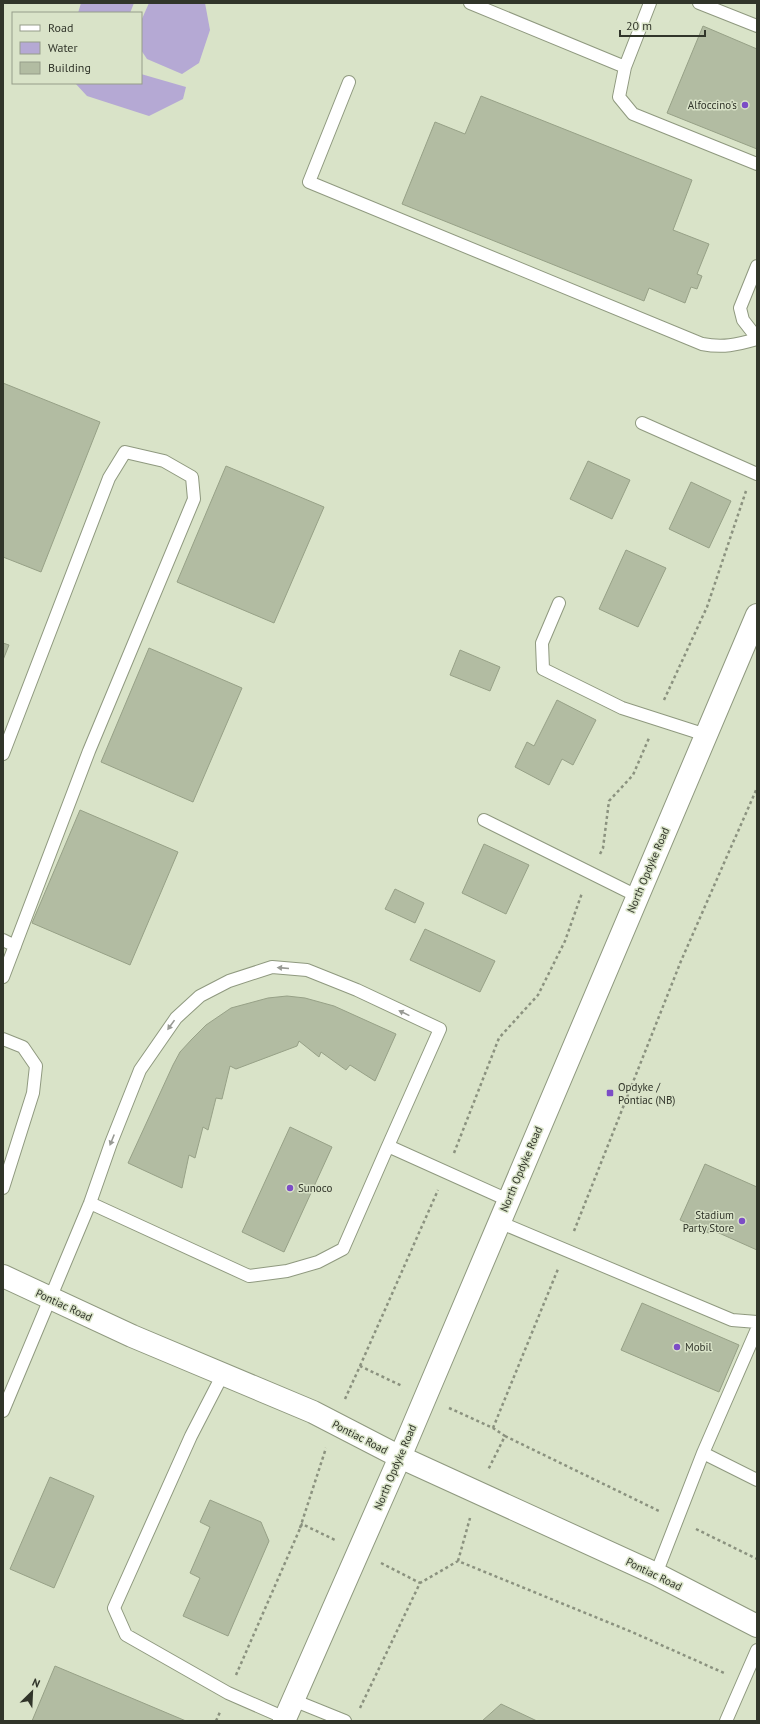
<svg xmlns="http://www.w3.org/2000/svg" width="760" height="1724" font-family="'PT Sans',sans-serif">
<style>
.water{fill:#b5a9d4}
.building{fill:#b2bca2;stroke:#97a187}
.lines{fill:none;stroke-linecap:round;stroke-linejoin:round}
.service-casing{stroke:#8f997f;stroke-width:14}
.tertiary-casing{stroke:#8f997f;stroke-width:24}
.secondary-casing{stroke:#8f997f;stroke-width:24}
.path{stroke:#8b927f;stroke-width:2.5;stroke-dasharray:3 3;stroke-linecap:butt}
.service{stroke:#fff;stroke-width:12}
.tertiary{stroke:#fff;stroke-width:22}
.secondary{stroke:#fff;stroke-width:22}
.oneway{fill:#989a94}
.poi-dot{fill:#7c4dc6;stroke:#d9e3c8;stroke-width:1.5}
.labels{text-anchor:middle;dominant-baseline:central;stroke-width:3;stroke-linejoin:round;paint-order:stroke}
.poi-label{font-size:11px;fill:#31352a;stroke:#d9e3c8;text-anchor:start}
.street-label{font-size:11px;fill:#31352a;stroke:#d9e3c8}
</style>
<rect width="100%" height="100%" fill="#d9e3c8"/>
<path class="water" d="M81 3H134L130 13H78Z
M149 3H205L210 30 199 63 182 74 147 59 141 50V21Z
M141 74 186 87 183 99 149 116 87 96 75 83H141Z"/>
<path class="building" d="M703 26 757 49V149L667 113Z
M481 96 692 180 673 230 709 244 697 274 702 276 697 289 691 287 685 303 649 288 644 301 402 204 435 122 465 134Z
M3 383 100 422 41 572 3 557Z
M588 461 630 480 612 519 570 499Z
M226 466 324 507 274 623 177 582Z
M691 482 731 501 709 548 669 529Z
M626 550 666 568 638 627 599 609Z
M3 643 9 645 3 660Z
M149 648 242 688 193 802 101 762Z
M460 650 500 667 490 691 450 675Z
M557 700 596 720 573 765 562 759 549 785 515 767 527 742 534 746Z
M80 810 178 852 130 965 32 923Z
M484 844 529 865 506 914 462 893Z
M395 889 424 903 415 923 385 909Z
M425 929 495 961 480 992 410 960Z
M287 996 305 998 334 1006 396 1034 375 1081 350 1065 346 1070 321 1052 319 1057 299 1041 297 1046 236 1069 230 1066 222 1099 216 1098 208 1130 203 1127 195 1158 189 1155 182 1188 128 1163 173 1065 180 1052 192 1039 206 1025 231 1008 268 998Z
M290 1127 332 1147 284 1252 242 1232Z
M705 1164 757 1187V1250L710 1229 709 1233 680 1220Z
M642 1303 739 1345 719 1392 621 1350Z
M50 1477 94 1496 54 1588 10 1569Z
M210 1500 261 1522 269 1541 228 1636 183 1616 200 1578 190 1573 210 1527 200 1522Z
M55 1666 129 1697 186 1721H32Z
M501 1704 537 1721H482Z"/>
<g class="lines">
<g class="service-casing">
<path id="service" d="M470 3 625 67 619 97 633 114 757 164
M699 3 757 26
M625 67 650 3
M349 82 309 182 702 344C723 348 736 345 757 339
M757 266 740 308 743 320 757 338
M642 423 757 474
M559 603 542 643 543 669 622 708 706 735
M3 754 109 478 125 452 164 461 192 477 194 499 89 751 3 977
M484 820 637 896
M3 940 15 946
M3 1039 23 1047 36 1066 33 1093 3 1188
M90 1203 249 1276 287 1271 318 1262 343 1249 388 1146 508 1200
M499 1222 732 1320 757 1322
M223 1374 191 1436 114 1608 126 1635 228 1693 285 1718
M3 1411 90 1203 111 1143 140 1070 176 1018 200 996 229 981 272 967 307 970 357 990 440 1029 388 1146
M703 1453 757 1480
M656 1574 703 1453 757 1329
M293 1700 345 1721
M726 1721 757 1650"/>
</g>
<g class="tertiary-casing">
<path id="tertiary" d="M3 1276 132 1336 313 1412 400 1457 656 1574 757 1626"/>
</g>
<g class="secondary-casing">
<path id="secondary" d="M284 1721 400 1457 757 615"/>
</g>
<path class="path" d="M664 700 707 607 746 491
M600 854 603 848 609 801 633 775 649 738
M454 1153 499 1038 538 995 565 941 582 893
M574 1231 681 961 757 788
M360 1366 438 1190
M345 1399 360 1366 402 1386
M449 1408 493 1428 505 1436 488 1470
M493 1428 558 1269
M505 1436 659 1511
M300 1528 326 1448
M696 1529 757 1559
M458 1561 470 1518
M381 1563 420 1583
M236 1675 302 1524 335 1540
M360 1708 420 1583 458 1561 632 1632 724 1673
M216 1721 220 1712"/>
<use href="#service" class="service"/>
<use href="#tertiary" class="tertiary"/>
<use href="#secondary" class="secondary"/>
</g>
<defs><path id="oneway-solid" d="M-6-.8H1V-3.2L6.5 0L1 3.2V.8H-6Z"/></defs>
<g class="oneway">
<use href="#oneway-solid" transform="translate(283 968) rotate(-175)"/>
<use href="#oneway-solid" transform="translate(404 1013) rotate(-154)"/>
<use href="#oneway-solid" transform="translate(171 1025) rotate(126)"/>
<use href="#oneway-solid" transform="translate(112 1140) rotate(112)"/>
</g>
<g class="poi-dot">
<circle cx="745" cy="105" r="4"/>
<rect x="606" y="1089" width="8" height="8" rx="2"/>
<circle cx="290" cy="1188" r="4"/>
<circle cx="742" cy="1221" r="4"/>
<circle cx="677" cy="1347" r="4"/>
</g>
<g class="labels">
<g class="poi-label">
<text x="737" y="105" text-anchor="end">Alfoccino's</text>
<text x="618" y="1087">Opdyke /<tspan x="618" dy="13">Pontiac (NB)</tspan></text>
<text x="298" y="1188">Sunoco</text>
<text x="734" y="1215" text-anchor="end">Stadium<tspan x="734" dy="13">Party Store</tspan></text>
<text x="685" y="1347">Mobil</text>
</g>
<g class="street-label">
<text transform="translate(648 870) rotate(-67)">North Opdyke Road</text>
<text transform="translate(521 1169) rotate(-67)">North Opdyke Road</text>
<text transform="translate(64 1305) rotate(25)">Pontiac Road</text>
<text transform="translate(360 1437) rotate(27)">Pontiac Road</text>
<text transform="translate(395 1467) rotate(-67)">North Opdyke Road</text>
<text transform="translate(654 1574) rotate(26)">Pontiac Road</text>
</g>
</g>
<rect width="760" height="1724" fill="none" stroke="#31352a" stroke-width="8"/>
<rect x="12" y="12" width="130" height="72" fill="#d9e3c8" stroke="#969d89"/>
<rect x="20" y="25" width="20" height="6" fill="#ffffff" stroke="#969d89"/>
<text x="48" y="32" font-size="12" fill="#31352a">Road</text>
<rect x="20" y="42" width="20" height="12" fill="#b5a9d4" stroke="#969d89"/>
<text x="48" y="52" font-size="12" fill="#31352a">Water</text>
<rect x="20" y="62" width="20" height="12" fill="#b2bca2" stroke="#969d89"/>
<text x="48" y="72" font-size="12" fill="#31352a">Building</text>
<g transform="translate(32 1692) rotate(24)" stroke="#d9e3c8" stroke-width="3" paint-order="stroke">
<path d="M0-3L7 15L0 10L-7 15Z" fill="#31352a"/>
<text y="-6" font-size="11" font-weight="bold" text-anchor="middle" fill="#31352a">N</text>
</g>
<path d="M620 30v6h85v-6" fill="none" stroke="#31352a" stroke-width="2"/>
<text x="626" y="30" font-size="12" fill="#31352a" stroke="#d9e3c8" stroke-width="3" paint-order="stroke">20 m</text>
</svg>
